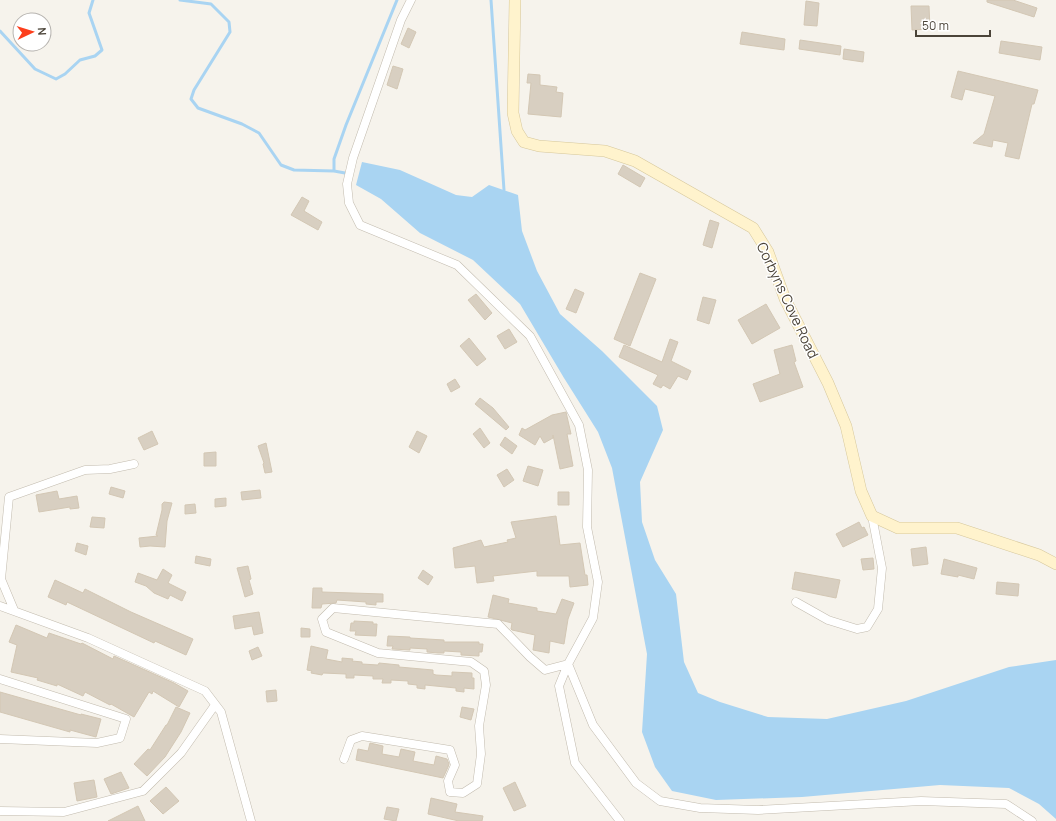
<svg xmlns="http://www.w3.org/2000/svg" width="1056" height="821" font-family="Manrope,sans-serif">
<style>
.water{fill:#a9d4f2}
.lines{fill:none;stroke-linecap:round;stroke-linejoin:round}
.stream{stroke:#a9d4f2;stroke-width:3}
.building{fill:#d8cfc1;stroke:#d3c7b4}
.street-casing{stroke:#c2bbae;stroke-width:9}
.secondary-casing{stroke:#d6c79b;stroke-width:12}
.street{stroke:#fff;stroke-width:8}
.secondary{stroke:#fff3cd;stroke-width:11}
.labels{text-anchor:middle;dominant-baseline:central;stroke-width:3;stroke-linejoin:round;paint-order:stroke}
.street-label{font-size:14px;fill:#4b4439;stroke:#fff}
</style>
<rect width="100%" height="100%" fill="#f6f3ec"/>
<path class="water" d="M362 162 400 170 456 195 472 197 489 185 518 195 522 231 537 271 560 314 602 351 657 406 663 430 640 482 642 522 655 560 676 594 684 662 698 693 720 702 768 717 827 719 906 701 1009 667 1056 660V819L1039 804 1009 788 940 785 802 797 716 800 672 791 655 767 642 732 647 654 612 468 598 432 564 378 520 304 473 260 420 233 381 199 356 185Z"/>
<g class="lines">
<path class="stream" d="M180 0 211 4 229 22 230 32 194 90 191 99 198 108 242 124 259 133 281 165 294 170 334 171
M491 0 504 190
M0 31 35 69 56 79 65 74 80 60 95 56 102 50 89 13 93 0
M345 173 334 171V159L346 125 397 0"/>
</g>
<path class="building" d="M987 0H1013L1037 8 1034 17 987 2Z
M806 1 819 3 817 26 804 25Z
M911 6H929L930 29 912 30Z
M408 28 416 32 409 48 401 44Z
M742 32 785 39 784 50 740 44Z
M800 40 841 46 840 55 799 49Z
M1001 41 1042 47 1040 60 999 53Z
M844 49 864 52 863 62 843 59Z
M393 66 403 69 397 89 387 85Z
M958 71 1038 90 1034 104H1032L1019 159 1005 156 1008 143 993 140 992 147 973 143 984 134 995 96 965 89 962 100 951 97Z
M528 74 540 75V85L557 87 556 92 563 93 561 117 528 114 531 83H527Z
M623 165 645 178 640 187 618 174Z
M302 197 309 201 304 211 322 222 318 230 291 215Z
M710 220 719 223 712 248 703 245Z
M640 273 656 279 630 346 614 339Z
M575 289 584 293 576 313 566 309Z
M476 294 492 313 485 320 468 300Z
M703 297 716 300 709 324 697 320Z
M766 304 780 328 752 344 738 320Z
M509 329 517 342 505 349 497 336Z
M469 338 486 359 477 366 460 346Z
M670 339 678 342 671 361 691 371 687 380 678 376 670 389 663 385 661 388 653 384 658 375 619 357 624 345 662 362Z
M792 345 796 361 794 362 803 387 760 402 753 384 780 374 774 350Z
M455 379 460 387 451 392 447 384Z
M480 398 493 408 509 427 506 430 475 404Z
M566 412 571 434H567L573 466 560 469 553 435V438L544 443 540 436 535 445 519 435 522 428 525 430 552 415Z
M480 428 490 443 484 448 473 434Z
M152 431 158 444 144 450 138 438Z
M417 431 427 436 419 453 409 447Z
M505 437 517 446 512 454 500 445Z
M266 443 272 472 265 473 263 464 264 463 258 446Z
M216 452V466H204V453Z
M528 466 543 470 538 486 523 481Z
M507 469 514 480 504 487 497 475Z
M111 487 125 491 123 498 109 494Z
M260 490 261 498 242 500 241 492Z
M57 491 59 499 77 496 79 508 70 509V507L39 512 36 495Z
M558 492H569V505H558Z
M226 498V506L215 507V499Z
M164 502 172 503 167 521 165 547 150 546 140 547 139 538 158 536 156 535 162 510V504Z
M195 504 196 513 185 514V505Z
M556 516 560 545 580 543 585 575H587L588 585 570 587 569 576H537V571L493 576 494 581 477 583 475 566 455 568 453 548 481 540 484 547 508 542 507 540 516 538 511 522Z
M92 517 105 518 104 528 90 527Z
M859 522 862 528 864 527 868 535 843 547 836 534Z
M77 543 88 546 86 555 75 551Z
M926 547 928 564 913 566 911 549Z
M196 556 211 559 210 566 195 563Z
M873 558 874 569 863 570 861 559Z
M944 559 977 568 974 579 958 575V577L941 574Z
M248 566 251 579 249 580 253 594 245 597 237 568Z
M163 569 172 575 168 583 186 592 182 601 170 595 168 599 154 593 146 586 135 582 138 573 157 580Z
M423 570 433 577 428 585 418 578Z
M795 572 840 580 836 598 792 589Z
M55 580 83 593 85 589 131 612 193 639 186 655 155 641 154 643 67 602 66 605 48 597Z
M997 582 1019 584 1018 596 996 594Z
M313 588H322V592L383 594V602H376V605L366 604V602L337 600 336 603 322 604 321 608H312Z
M493 595 509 599 508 603 537 608V611L556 614 562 599 574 603 568 619 564 644 550 641 549 653 533 650 535 635 512 630 511 629 512 623 488 617Z
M259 612 263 633 254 635 252 626 235 629 233 616Z
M354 621 373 622V624H377L376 636 355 635 356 631H350L351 623H354Z
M16 625 47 638 49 633 81 644 82 643 113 659 114 656 174 683 188 691 179 707 153 691 152 694 149 692 134 717 111 704 110 705 85 692 83 696 57 684V686L37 680 38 678 11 672 17 645 9 642Z
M301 628 310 629V637H301Z
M388 636 410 637V638L444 640V642H479V644H483L482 652H479V656L461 655V652L444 651V653H438L427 652V649L410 648V650L392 649 393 646H387Z
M311 646 328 650 326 659 342 662V658L353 659 352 661 362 662V664L378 665 379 663 399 665V667L433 670V674L436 675 452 676V672L472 673V678H474V689L464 688V692L456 691V688L425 685V689L417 688V685L408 684V681L391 680V683H382L383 679H373V676L354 675V678H346V674L323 673 322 675 311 673 312 671 307 670Z
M258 647 262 656 252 660 249 651Z
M276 690 277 701 267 702 266 691Z
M0 692 81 715V714L101 719 96 737 70 730V732L0 712Z
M176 707 190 713 181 732 165 757 147 776 134 764 148 749 150 750 166 725H167Z
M462 707 474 709 471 720 460 717Z
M370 743 383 746 382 754 399 757 401 749 415 752 413 761 434 765 436 756 447 759 449 764 448 767 443 778 356 760 358 749 368 751Z
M121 772 129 788 111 794 104 779Z
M94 780 97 797 77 801 74 783Z
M515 782 526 806 514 811 503 788Z
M166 787 179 801 163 814 150 801Z
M431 798 457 804 455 812 483 816 482 821H459L428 814Z
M138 806 145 821H108Z
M387 807 399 809 396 821 384 819Z"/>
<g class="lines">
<g class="street-casing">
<path id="street" d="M411 0 401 20 353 158 347 184 349 203 360 225 457 265 530 336 579 425 588 470 587 527 598 582 593 618 568 664 593 725 636 783 660 801 700 808 758 810 921 801 1006 804 1032 821
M796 602 828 620 857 629 867 627 878 609 882 568 872 516
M0 606 88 638 205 691 221 712 251 821
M14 610 1 579 9 497 85 470 110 469 134 464
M0 679 126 719 120 738 97 743 0 739
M344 759 351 740 362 736 450 750 455 765 448 781 450 792 463 793 477 784 481 754 479 726 486 685 484 671 471 662 378 653 326 632 322 619 333 608 498 624 530 657 545 670 568 664 559 686 575 763 620 821
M0 811 64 812 143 791 181 753 215 705"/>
</g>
<g class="secondary-casing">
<path id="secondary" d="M515 0 513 113 517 131 524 142 539 146 605 151 635 161 753 228 768 252 785 299 828 383 846 426 861 491 872 516 898 528H957L1039 555 1056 564"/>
</g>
<use href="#street" class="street"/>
<use href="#secondary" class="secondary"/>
</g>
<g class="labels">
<g class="street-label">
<text transform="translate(788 300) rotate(65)">Corbyns Cove Road</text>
</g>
</g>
<g transform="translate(32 32) rotate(86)"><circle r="19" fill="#ffffff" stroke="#b7b4b0"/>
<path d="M0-3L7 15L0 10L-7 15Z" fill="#fc3f1d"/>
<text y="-6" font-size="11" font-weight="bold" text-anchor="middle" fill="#4b4439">N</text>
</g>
<path d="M916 30v6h74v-6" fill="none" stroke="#4b4439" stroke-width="2"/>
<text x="922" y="30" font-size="12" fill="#4b4439" stroke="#ffffff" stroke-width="3" paint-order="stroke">50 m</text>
</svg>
